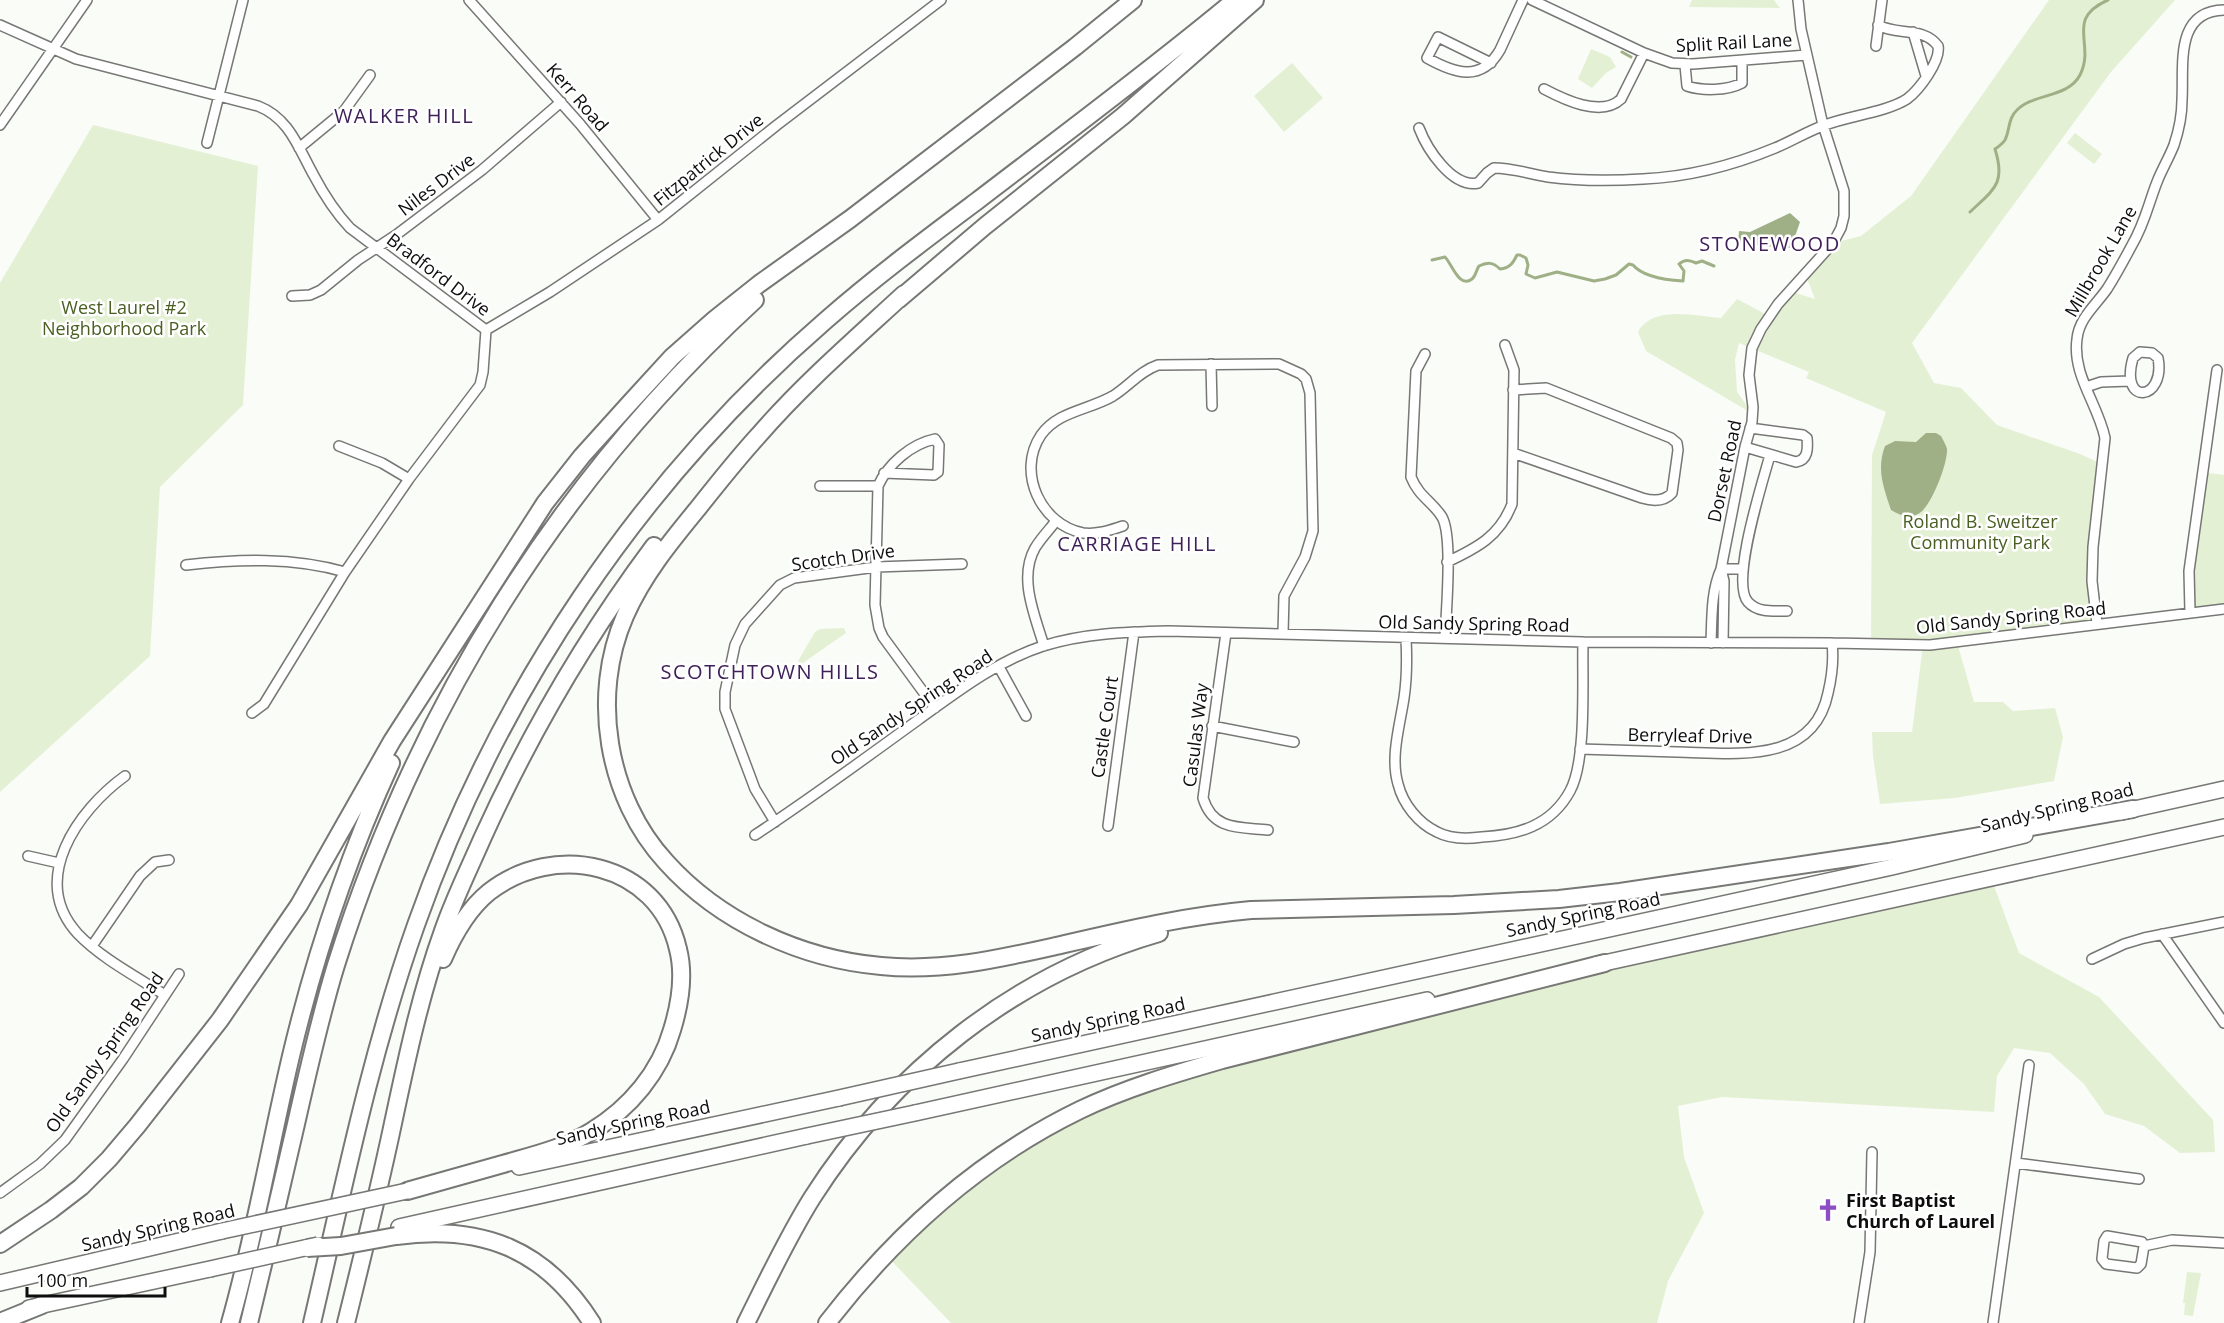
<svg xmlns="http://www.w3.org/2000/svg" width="2224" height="1323" font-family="'Open Sans',sans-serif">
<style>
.green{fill:#e4f0d4}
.water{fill:#9fb087}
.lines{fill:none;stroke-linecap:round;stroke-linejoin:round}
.stream{stroke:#9fb087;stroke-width:3}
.street-casing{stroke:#777875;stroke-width:12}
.primary-casing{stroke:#777875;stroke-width:18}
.highway-casing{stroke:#777875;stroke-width:20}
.street{stroke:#fff;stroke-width:9}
.primary{stroke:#fff;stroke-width:15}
.highway{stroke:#fff;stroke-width:16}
.primary-bridge-casing{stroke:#777875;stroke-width:18;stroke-linecap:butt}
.highway-bridge-casing{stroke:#777875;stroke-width:20;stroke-linecap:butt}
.primary-bridge{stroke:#fff;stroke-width:15}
.highway-bridge{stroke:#fff;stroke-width:16}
.labels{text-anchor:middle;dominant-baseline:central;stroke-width:5;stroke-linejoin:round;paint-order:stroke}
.street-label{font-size:18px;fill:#0c0d0c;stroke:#fff}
.park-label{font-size:18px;fill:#495f22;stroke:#fff}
.poi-label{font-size:18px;font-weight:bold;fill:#0c0d0c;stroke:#fff;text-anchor:start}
.neighbourhood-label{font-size:20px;letter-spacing:1.5px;fill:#3f2159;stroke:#fff}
</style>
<rect width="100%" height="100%" fill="#fafcf8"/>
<path class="green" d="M1692 0H1774L1780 8 1689 7Z
M2049 0H2175L2111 72 1912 343 1934 383 1961 388 1997 425 2080 454 2104 465 2093 547 2097 624 1957 642 1974 702H2003L2013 711 2055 708 2063 737 2054 781 1955 798 1880 804 1873 756 1872 732H1912L1923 645 1871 644 1872 455 1886 412 1806 378 1809 372 1739 343 1735 360 1737 392 1753 414 1646 351 1638 332C1653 305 1695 316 1721 318L1737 299 1769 316 1789 291 1815 299 1805 273 1833 243 1861 236 1911 196Z
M1591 49 1610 57 1616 67 1606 73 1592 88 1578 79Z
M1292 63 1323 98 1284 132 1254 96Z
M93 125 258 166 243 405 160 487 150 656 0 792V283Z
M2075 133 2102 154 2094 164 2067 143Z
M2202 472 2224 475V609L2190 612Z
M844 628 846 633 800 665 798 661 815 632 820 629Z
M1991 878 2019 953 2099 997 2213 1120 2215 1152 2180 1153 2144 1126 2105 1114 2084 1084 2050 1053 2014 1048 1997 1076 1994 1112 1722 1097 1678 1106 1684 1157 1704 1213 1668 1281 1657 1323H951L885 1254 1032 1137 1222 1060Z
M2187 1272 2201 1273 2193 1316 2184 1315 2185 1303H2183Z"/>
<path class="water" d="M1790 213 1800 222 1791 248 1738 244 1739 231 1750 232Z
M1926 433H1936L1941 436C1943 440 1946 445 1947 449 1948 463 1931 508 1918 514 1908 519 1900 515 1891 510 1884 488 1876 470 1885 446L1895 441 1916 442Z"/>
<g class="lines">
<path class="stream" d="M1622 52 1631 57
M1970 212C1994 189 2006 184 1995 149 1998 147 2003 143 2005 140 2010 130 2008 118 2017 110 2034 93 2068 98 2080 75 2096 44 2064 19 2108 0
M1432 260 1445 257C1452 264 1459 289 1472 279 1476 276 1476 270 1479 266 1487 262 1493 262 1500 269 1510 268 1513 263 1517 255H1520L1526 258 1528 265 1526 274 1535 278 1557 272 1594 281 1605 279 1616 275 1629 264 1633 265C1643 277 1666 280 1683 281L1684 271 1679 264C1685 259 1689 260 1696 263L1702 261 1714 266"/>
<g class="street-casing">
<path id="street" d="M469 0 580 124 658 220
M1532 0 1644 53 1672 63 1693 64 1807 55
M0 25 76 59 258 106C289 118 298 147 313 174 323 193 335 212 350 228L486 330
M1913 32 1926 76
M1876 46 1882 0
M1491 63 1438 37 1427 58C1454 73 1481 83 1500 50L1523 0
M1685 65 1687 86C1702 91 1727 91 1742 83V61
M1544 89C1563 99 1601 118 1621 99L1644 53
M0 125 87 0
M1419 128C1427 149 1452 188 1478 183L1487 173 1494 168C1512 168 1530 174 1548 177 1579 181 1612 181 1643 179 1688 177 1734 165 1775 148 1792 141 1808 131 1825 125 1848 116 1887 112 1907 99 1919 90 1941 61 1938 46 1923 26 1897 36 1878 25
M207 143 243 0
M299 148 344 111 370 75
M292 296 310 295 321 290 358 260 396 235 482 170 561 102
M486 330 550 292 658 220 777 125 941 0
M2140 352 2152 353 2158 358C2166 401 2119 407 2133 358Z
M1425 354 1416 371 1411 477C1419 497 1432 501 1442 517 1453 536 1446 613 1445 638
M1211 364 1212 406
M2086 387 2101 382 2130 381
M339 446 382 463 409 479
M1745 447 1796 462C1808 460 1808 449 1807 438L1803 435 1750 428
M1513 453 1642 498C1652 501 1664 502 1672 493L1678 450 1677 443 1671 438 1546 388 1513 390
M1770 455C1763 481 1730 582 1748 602 1758 613 1773 611 1787 611
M884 473 934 475 938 472 939 445 935 439C911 444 888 464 878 486L875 605 879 628 883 637 935 708
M820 486H878
M1123 526C1110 530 1097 535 1083 533 1041 525 1016 472 1041 435 1058 411 1089 410 1113 396 1129 386 1140 371 1158 365L1279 364 1301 374 1306 379 1310 393 1313 531 1305 557 1284 596 1283 633
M1447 562C1477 548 1500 536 1512 504L1514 370 1505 345
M186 565C238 559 293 557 345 572
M1721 569H1743
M2190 612 2189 571 2217 370
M2097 624 2092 581 2093 547 2105 438C2098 404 2072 375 2077 339 2079 318 2096 305 2107 289 2116 275 2124 260 2132 245 2145 223 2148 205 2157 182 2162 169 2169 158 2174 145 2179 130 2182 115 2182 100 2184 66 2174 11 2224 10
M1226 633 1203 798C1213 831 1240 827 1268 830
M1406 639C1407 658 1407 678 1404 698 1400 725 1390 757 1398 784 1403 804 1418 823 1437 832 1450 839 1467 839 1482 837 1518 835 1551 826 1570 791 1587 760 1582 680 1583 642
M1711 643C1712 618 1711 591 1721 569
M1723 643 1724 581 1721 569 1745 447 1752 422 1753 407 1749 375 1752 348 1761 329 1778 304 1833 243 1841 228 1844 216V191L1823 125 1801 29 1798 0
M1044 646C1035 616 1018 578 1035 548 1041 538 1049 530 1056 521
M999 667 1026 716
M252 713 264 704 345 572 409 479 480 385 483 372 486 330
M1212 726 1294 742
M1580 749C1613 750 1645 751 1677 752 1733 753 1813 766 1828 693 1832 676 1834 660 1832 643
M125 776C78 810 28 880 78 934 101 958 137 977 165 995
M775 822 755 789 725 709V692L735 645 745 624 780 585 794 578 876 567 962 564
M1108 826 1134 632
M755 835C810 799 864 759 918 720 957 692 997 661 1043 646 1085 633 1126 632 1169 631L1583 642 1832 643 1930 645 2224 609
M28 856 59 863
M2162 934 2224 1023
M92 946 140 876 155 862 169 860
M2092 959 2124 944 2144 938 2224 922
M2016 1163 2139 1179
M0 1193 40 1164 65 1140 123 1059 179 974
M2107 1236 2142 1242 2144 1246 2141 1264 2137 1268 2106 1264 2102 1259 2104 1241Z
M2144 1246 2172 1240 2224 1243
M1859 1323 1870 1252 1872 1152
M1993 1323 2029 1065"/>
</g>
<g class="primary-casing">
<path id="primary" d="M2121 812 2224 789
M1595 965 2224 827
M959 1071 1892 867 2025 835
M915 1113 1427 1000
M519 1167 839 1098
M399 1227 807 1136
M0 1283 222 1231
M29 1308 210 1269"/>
</g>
<g class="highway-casing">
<path id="highway" d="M904 294C854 340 802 385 758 436 737 459 718 483 699 507 671 541 643 575 625 616 590 696 607 798 666 862 720 922 801 959 881 966 941 972 998 959 1056 946 1121 931 1184 916 1251 910L1454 905 1559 899 1620 892 1889 852 2133 809
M898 300 985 226 1123 116 1255 0
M407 1191C439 1182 471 1173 503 1164 534 1155 565 1148 592 1131 630 1108 660 1072 672 1030 680 1004 685 976 678 949 658 862 554 841 489 892 468 909 453 936 443 959
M396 1236C482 1224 545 1249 592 1323
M0 1244 51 1210 81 1187 109 1159 137 1126 220 1020 299 905 392 741 545 503 582 456 628 405 672 357 715 319 759 284 850 219 1075 47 1133 0
M0 1322 42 1305
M230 1323C255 1235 270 1145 291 1056 315 955 348 857 391 763
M249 1323C265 1257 281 1190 296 1124 308 1071 320 1017 336 965 417 708 557 482 755 300
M312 1323C343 1190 370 1055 416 925 498 693 639 482 825 321 874 278 925 240 977 201 1063 135 1151 70 1235 0
M346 1323C362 1258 378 1194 392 1128 406 1062 420 995 443 931 454 899 469 869 482 839 529 735 586 637 654 546
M746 1323C767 1281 787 1238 812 1198 892 1072 1014 975 1159 933
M827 1323C895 1235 979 1159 1080 1110 1126 1088 1174 1074 1222 1060L1605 963"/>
</g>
<use href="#street" class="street"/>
<use href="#primary" class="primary"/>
<use href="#highway" class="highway"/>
<g class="primary-bridge-casing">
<path id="primary-bridge" d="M839 1098 959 1071
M807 1136 915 1113
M222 1231 407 1191
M210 1269 318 1245"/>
</g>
<g class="highway-bridge-casing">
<path id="highway-bridge" d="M307 1248 341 1246 396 1236"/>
</g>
<use href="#primary-bridge" class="primary-bridge"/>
<use href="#highway-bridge" class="highway-bridge"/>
</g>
<defs>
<g id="church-bare" transform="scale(1.8)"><path d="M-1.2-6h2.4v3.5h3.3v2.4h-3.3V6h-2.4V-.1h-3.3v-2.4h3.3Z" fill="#8d4dc3" stroke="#fff" stroke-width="2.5" paint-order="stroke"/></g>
</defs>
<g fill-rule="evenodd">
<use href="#church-bare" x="1828" y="1210"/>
</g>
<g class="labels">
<g class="street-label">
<text transform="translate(1734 42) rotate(-3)">Split Rail Lane</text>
<text transform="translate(578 97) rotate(49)">Kerr Road</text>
<text transform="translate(708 159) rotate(-39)">Fitzpatrick Drive</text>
<text transform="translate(436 184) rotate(-37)">Niles Drive</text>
<text transform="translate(2100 261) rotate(-60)">Millbrook Lane</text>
<text transform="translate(439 274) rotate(37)">Bradford Drive</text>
<text transform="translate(1724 471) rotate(-78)">Dorset Road</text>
<text transform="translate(843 557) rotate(-8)">Scotch Drive</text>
<text transform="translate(2011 617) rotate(-6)">Old Sandy Spring Road</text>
<text transform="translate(1474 623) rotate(1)">Old Sandy Spring Road</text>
<text transform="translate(911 707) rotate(-34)">Old Sandy Spring Road</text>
<text transform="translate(1104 727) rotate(-82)">Castle Court</text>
<text transform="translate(1195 735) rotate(-83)">Casulas Way</text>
<text transform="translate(1690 735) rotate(1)">Berryleaf Drive</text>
<text transform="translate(2057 807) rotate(-14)">Sandy Spring Road</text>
<text transform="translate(1583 914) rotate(-12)">Sandy Spring Road</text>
<text transform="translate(1108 1019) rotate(-12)">Sandy Spring Road</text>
<text transform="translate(104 1052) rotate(-55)">Old Sandy Spring Road</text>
<text transform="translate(633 1122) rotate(-12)">Sandy Spring Road</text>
<text transform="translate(158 1227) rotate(-13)">Sandy Spring Road</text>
</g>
<g class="park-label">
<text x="124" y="307">West Laurel #2<tspan x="124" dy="21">Neighborhood Park</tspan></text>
<text x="1980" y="521">Roland B. Sweitzer<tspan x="1980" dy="21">Community Park</tspan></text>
</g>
<g class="poi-label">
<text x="1846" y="1200">First Baptist<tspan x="1846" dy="21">Church of Laurel</tspan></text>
</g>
<g class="neighbourhood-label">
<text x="404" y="115">WALKER HILL</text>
<text x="1770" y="243">STONEWOOD</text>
<text x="1137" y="543">CARRIAGE HILL</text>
<text x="770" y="671">SCOTCHTOWN HILLS</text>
</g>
</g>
<path d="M27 1287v9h138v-9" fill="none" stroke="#0c0d0c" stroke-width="3"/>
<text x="36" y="1287" font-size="18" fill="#0c0d0c" stroke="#ffffff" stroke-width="4.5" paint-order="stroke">100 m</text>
</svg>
